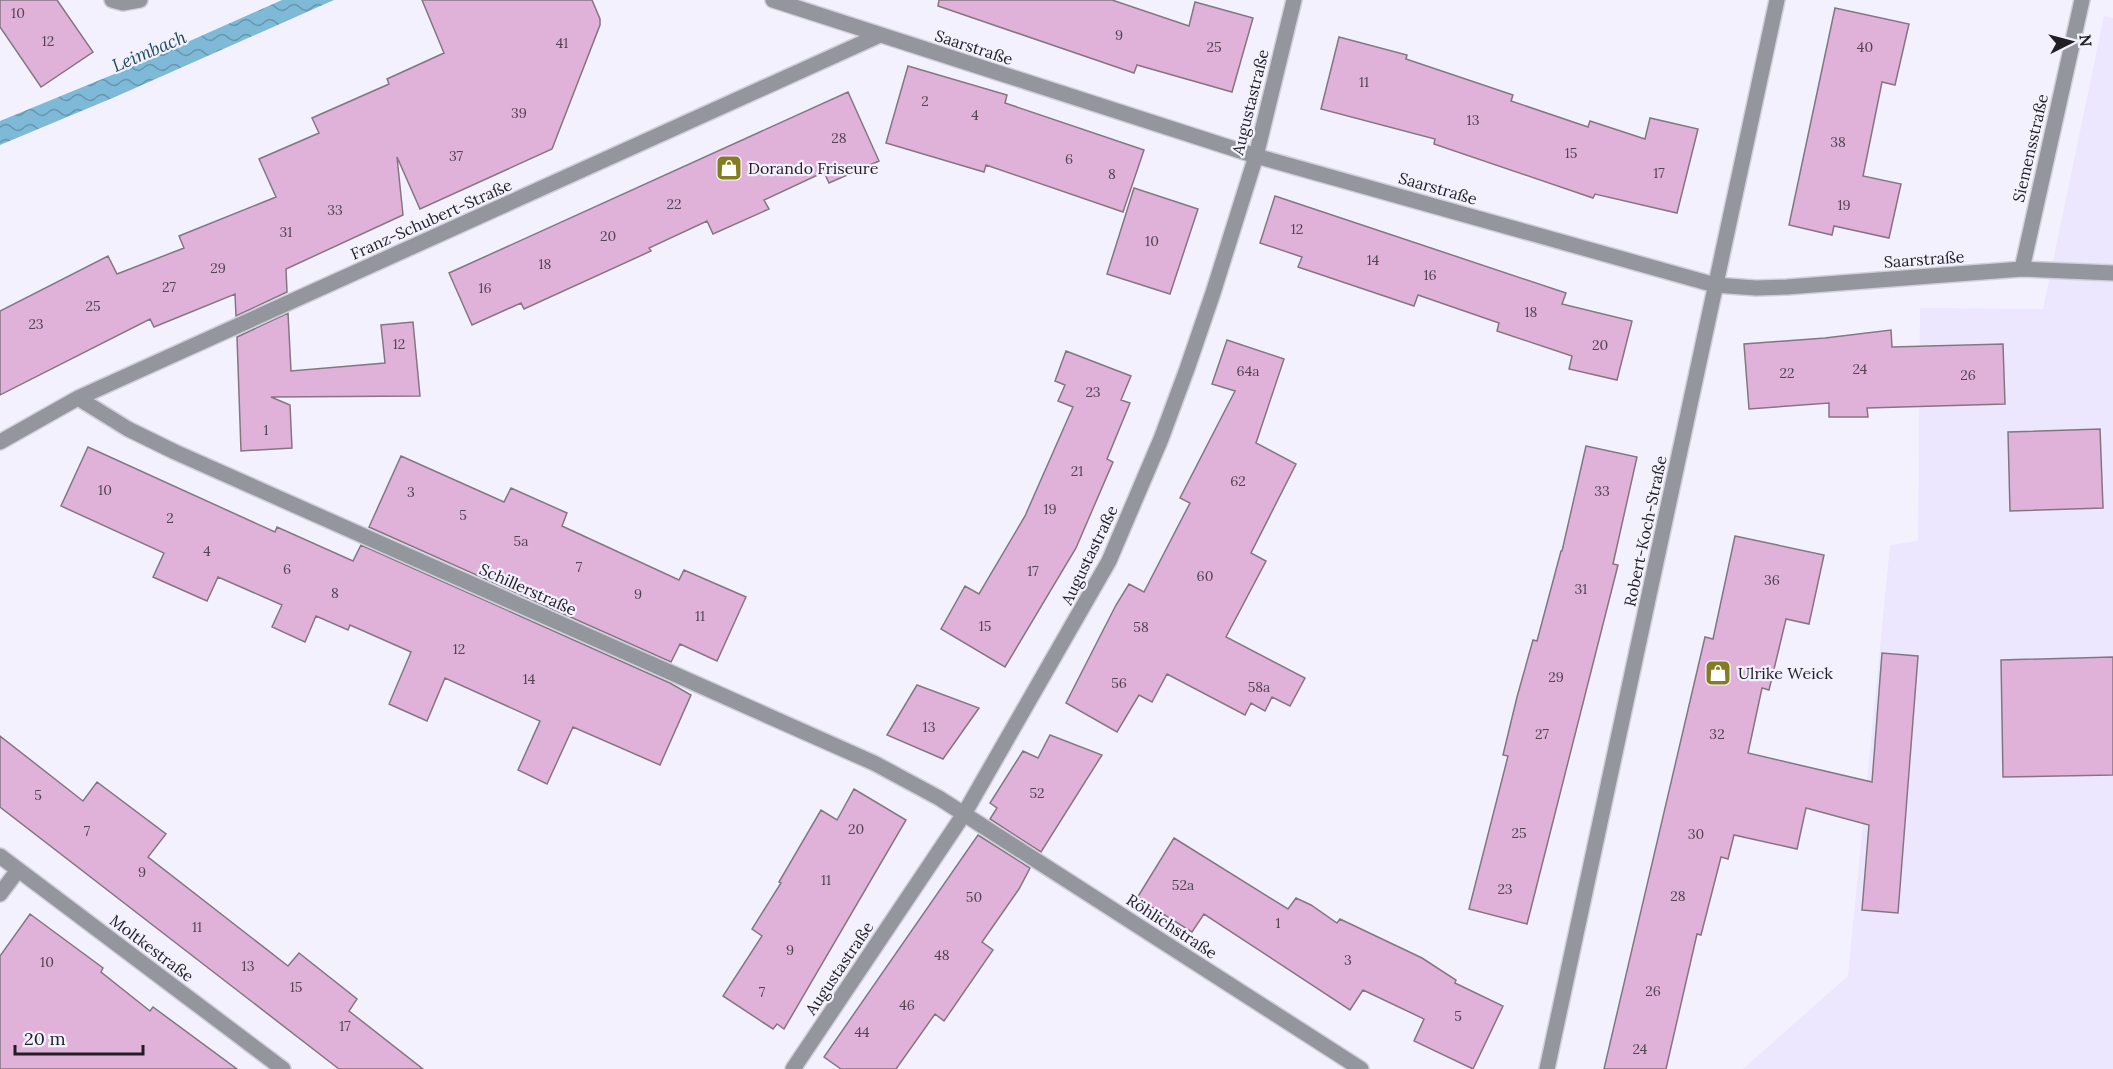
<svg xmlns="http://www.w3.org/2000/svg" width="2113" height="1069" font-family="Lora,serif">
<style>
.built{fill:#ece6fe}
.water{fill:url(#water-waves)}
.building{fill:#e0b2da;stroke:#847681;stroke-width:1.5}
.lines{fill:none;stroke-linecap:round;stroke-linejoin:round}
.street-casing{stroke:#d2cfdc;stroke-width:18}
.street{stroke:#93979d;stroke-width:15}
.labels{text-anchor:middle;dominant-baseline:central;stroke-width:4.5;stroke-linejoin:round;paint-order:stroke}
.number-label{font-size:14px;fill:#514452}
.street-label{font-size:16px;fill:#211f25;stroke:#f4f1ff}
.poi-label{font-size:16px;fill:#211f25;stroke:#f4f1ff;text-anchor:start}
.water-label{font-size:18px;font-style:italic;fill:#1e4d63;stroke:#f4f1ff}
</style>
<defs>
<pattern id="water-waves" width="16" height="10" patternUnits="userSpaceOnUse" patternTransform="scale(1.5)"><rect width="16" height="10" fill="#7eb9d7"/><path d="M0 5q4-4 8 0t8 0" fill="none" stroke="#6796ae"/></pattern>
</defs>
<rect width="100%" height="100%" fill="#f4f1ff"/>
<path class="built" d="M2104 16 2113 18V1069H1743L1848 976 1890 545 1918 541 1920 308 2043 309Z"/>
<path class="water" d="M282 0H334L115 97 0 145V121L129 68Z"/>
<path class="building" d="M0 0H57L93 52 41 87 0 27Z
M422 0H592L600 19V25L552 149 420 209 397 157 403 215 286 269 287 292 236 316 235 294 154 327 150 319 0 395V311L108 256 117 274 184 248 179 236 276 197 259 159 319 133 312 118 389 84 387 79 444 53Z
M939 0H1112L1189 26 1195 2 1253 18 1232 92 1137 65 1134 73 938 6Z
M1835 8 1909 24 1895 85 1882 82 1863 176 1901 184 1889 238 1834 226 1832 235 1789 225Z
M1339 37 1407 55 1406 59 1513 95 1511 101 1588 127 1590 121 1645 139 1650 118 1698 129 1677 213 1595 194 1593 198 1434 144 1435 139 1321 109Z
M908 66 1007 95 1005 103 1144 150 1123 212 986 165 984 172 886 143Z
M848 92 879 161 829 183 824 172 764 200 769 209 713 234 707 221 649 248 651 251 524 309 521 303 472 325 449 273Z
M1134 188 1198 209 1170 294 1107 274Z
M1275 196 1566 293 1562 304 1632 321 1617 380 1569 369 1572 356 1497 331 1499 323 1418 295 1414 306 1298 267 1302 257 1260 243Z
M288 313 291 371 385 363 381 325 413 322 420 396 271 397 290 405 292 448 241 451 237 337Z
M1891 330 1892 347 2003 344 2005 404 1867 408 1868 417H1829V403L1749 409 1744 344 1825 338Z
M1227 340 1284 359 1256 443 1296 464 1251 553 1266 561 1226 637 1305 678 1290 706 1272 697 1265 711 1251 703 1245 715 1167 674 1152 702 1139 695 1117 732 1066 703 1116 605 1129 584 1144 592 1190 503 1180 498 1235 391 1212 384Z
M1066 351 1131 376 1121 400 1130 403 1107 459 1113 462 1076 548 1005 667 941 629 965 586 979 594 1025 516 1073 407 1058 401 1065 385 1055 381Z
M2100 429 2103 508 2010 511 2008 432Z
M1586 446 1637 457 1613 564 1618 565 1527 924 1469 909 1508 756 1503 755 1517 697 1533 640 1537 641 1561 551H1562Z
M88 447 275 532 277 527 353 561 361 545 670 683 691 695 660 765 573 727 547 784 518 770 540 721 445 678 427 721 389 704 411 652 350 625 348 630 316 616 305 642 272 627 282 605 218 577 207 601 153 577 164 553 61 506Z
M401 456 504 502 511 488 567 513 562 526 679 580 684 570 746 597 717 661 680 644 671 662 369 527Z
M1735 536 1824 555 1809 624 1786 619 1769 690 1762 688 1748 753 1872 782 1882 653 1918 656 1898 913 1862 910 1869 825 1806 808 1797 849 1734 835 1728 859 1721 857 1701 935 1697 934 1666 1069H1604L1705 637 1713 639Z
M2113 657V775L2003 777 2001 660Z
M917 685 979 708 943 759 887 735Z
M1050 735 1102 755 1041 852 990 819 997 808 990 803 1023 751 1038 758Z
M0 736 83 801 97 782 166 834 148 857 288 966 299 953 357 999 349 1011 423 1069H339L0 807Z
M854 789 906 820 784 1029 777 1024 773 1029 723 996 762 936 752 929 781 883 779 882 821 810 837 820Z
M978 835 1030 868 1019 889 982 942 993 950 944 1021 935 1014 896 1069H841L824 1057Z
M1174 838 1288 909 1296 898 1311 905 1337 923 1340 919 1422 958 1456 980 1455 983 1503 1006 1473 1069 1414 1041 1424 1019 1363 990 1350 1010 1204 914 1192 932 1137 898Z
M30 914 103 968 101 972 150 1011 153 1007 237 1069H0V956Z"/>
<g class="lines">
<g class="street-casing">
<path id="street" d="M112 0 123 3 140 0
M773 0 1256 156 1715 285 1756 288 1787 287 2022 269 2113 273
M2022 269 2082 0
M78 398 128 429 175 452 874 763 939 798 1361 1069
M0 442 78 398 880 35
M0 856 283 1069
M0 894 18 870
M793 1069 964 814 1109 561 1161 439 1187 369 1213 293 1256 156 1294 0
M1547 1069 1777 0"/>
</g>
<use href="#street" class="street"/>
</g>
<defs>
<g id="shop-square" transform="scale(1.35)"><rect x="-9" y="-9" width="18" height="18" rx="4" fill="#837c23" stroke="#f4f1ff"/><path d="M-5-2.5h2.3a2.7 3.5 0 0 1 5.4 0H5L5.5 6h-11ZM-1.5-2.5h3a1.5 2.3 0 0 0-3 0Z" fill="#fff"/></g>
</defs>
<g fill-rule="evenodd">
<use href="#shop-square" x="729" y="168"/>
<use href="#shop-square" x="1718" y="673"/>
</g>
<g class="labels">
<g class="number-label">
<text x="18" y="13">10</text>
<text x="1119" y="35">9</text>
<text x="48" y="41">12</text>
<text x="562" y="43">41</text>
<text x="1214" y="47">25</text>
<text x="1865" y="47">40</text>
<text x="1364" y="82">11</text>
<text x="925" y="101">2</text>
<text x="519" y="113">39</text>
<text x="975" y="115">4</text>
<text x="1473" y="120">13</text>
<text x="839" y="138">28</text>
<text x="1838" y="142">38</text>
<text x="1571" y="153">15</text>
<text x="456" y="156">37</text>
<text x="1069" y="159">6</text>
<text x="1659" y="173">17</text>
<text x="1112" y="174">8</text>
<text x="674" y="204">22</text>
<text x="1844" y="205">19</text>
<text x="335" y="210">33</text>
<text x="1297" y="229">12</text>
<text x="286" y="232">31</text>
<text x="608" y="236">20</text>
<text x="1152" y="241">10</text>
<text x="1373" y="260">14</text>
<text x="545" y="264">18</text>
<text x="218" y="268">29</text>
<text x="1430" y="275">16</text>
<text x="169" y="287">27</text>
<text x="485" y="288">16</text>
<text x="93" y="306">25</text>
<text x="1531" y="312">18</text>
<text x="36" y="324">23</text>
<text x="399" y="344">12</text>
<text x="1600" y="345">20</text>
<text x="1860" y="369">24</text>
<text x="1248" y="371">64a</text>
<text x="1787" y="373">22</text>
<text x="1968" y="375">26</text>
<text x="1093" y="392">23</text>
<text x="266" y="430">1</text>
<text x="1077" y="471">21</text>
<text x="1238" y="481">62</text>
<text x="105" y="490">10</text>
<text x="1602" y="491">33</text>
<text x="411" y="492">3</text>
<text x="1050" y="509">19</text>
<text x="463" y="515">5</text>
<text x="170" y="518">2</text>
<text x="521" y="541">5a</text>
<text x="207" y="551">4</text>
<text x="579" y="567">7</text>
<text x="287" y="569">6</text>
<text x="1033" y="571">17</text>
<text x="1205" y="576">60</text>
<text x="1772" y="580">36</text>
<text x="1581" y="589">31</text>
<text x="335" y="593">8</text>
<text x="638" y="594">9</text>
<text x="700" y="616">11</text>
<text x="985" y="626">15</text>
<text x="1141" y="627">58</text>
<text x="459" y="649">12</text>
<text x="1556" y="677">29</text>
<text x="529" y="679">14</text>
<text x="1119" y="683">56</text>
<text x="1259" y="687">58a</text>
<text x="929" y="727">13</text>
<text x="1542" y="734">27</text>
<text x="1717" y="734">32</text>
<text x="1037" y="793">52</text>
<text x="38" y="795">5</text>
<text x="856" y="829">20</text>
<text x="87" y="831">7</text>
<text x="1519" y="833">25</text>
<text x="1696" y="834">30</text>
<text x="142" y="872">9</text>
<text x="826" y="880">11</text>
<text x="1183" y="885">52a</text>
<text x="1505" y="889">23</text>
<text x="1678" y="896">28</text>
<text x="974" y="897">50</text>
<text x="1278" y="923">1</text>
<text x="197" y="927">11</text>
<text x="790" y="950">9</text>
<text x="942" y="955">48</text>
<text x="1348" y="960">3</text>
<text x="47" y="962">10</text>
<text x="248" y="966">13</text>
<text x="296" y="987">15</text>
<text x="1653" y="991">26</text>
<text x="762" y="992">7</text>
<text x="907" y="1005">46</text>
<text x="1458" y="1016">5</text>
<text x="345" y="1026">17</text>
<text x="862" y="1032">44</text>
<text x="1640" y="1049">24</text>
</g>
<g class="street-label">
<text transform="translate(974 47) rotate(18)">Saarstraße</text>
<text transform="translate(1250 102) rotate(-76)">Augustastraße</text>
<text transform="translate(2030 148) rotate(-77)">Siemensstraße</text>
<text transform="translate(1438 188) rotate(16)">Saarstraße</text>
<text transform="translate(431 219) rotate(-24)">Franz-Schubert-Straße</text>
<text transform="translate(1924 259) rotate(-4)">Saarstraße</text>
<text transform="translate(1645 531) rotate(-78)">Robert-Koch-Straße</text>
<text transform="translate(1089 555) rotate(-64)">Augustastraße</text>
<text transform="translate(528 589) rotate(24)">Schillerstraße</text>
<text transform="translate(1172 926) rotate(33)">Röhlichstraße</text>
<text transform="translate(152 948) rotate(37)">Moltkestraße</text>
<text transform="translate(839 968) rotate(-56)">Augustastraße</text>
</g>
<g class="poi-label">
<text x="748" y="168">Dorando Friseure</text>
<text x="1738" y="673">Ulrike Weick</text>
</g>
<g class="water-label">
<text transform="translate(149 51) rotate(-23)">Leimbach</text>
</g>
</g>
<g transform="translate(2071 42) rotate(84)" stroke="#f4f1ff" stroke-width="4.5" paint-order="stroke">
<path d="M0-4.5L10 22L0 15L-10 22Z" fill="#211f25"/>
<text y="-9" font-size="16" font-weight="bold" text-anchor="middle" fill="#211f25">N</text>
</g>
<path d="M15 1045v9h128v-9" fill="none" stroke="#211f25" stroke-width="3"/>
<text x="24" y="1045" font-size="18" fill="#211f25" stroke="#f4f1ff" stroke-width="4.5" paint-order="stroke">20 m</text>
</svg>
